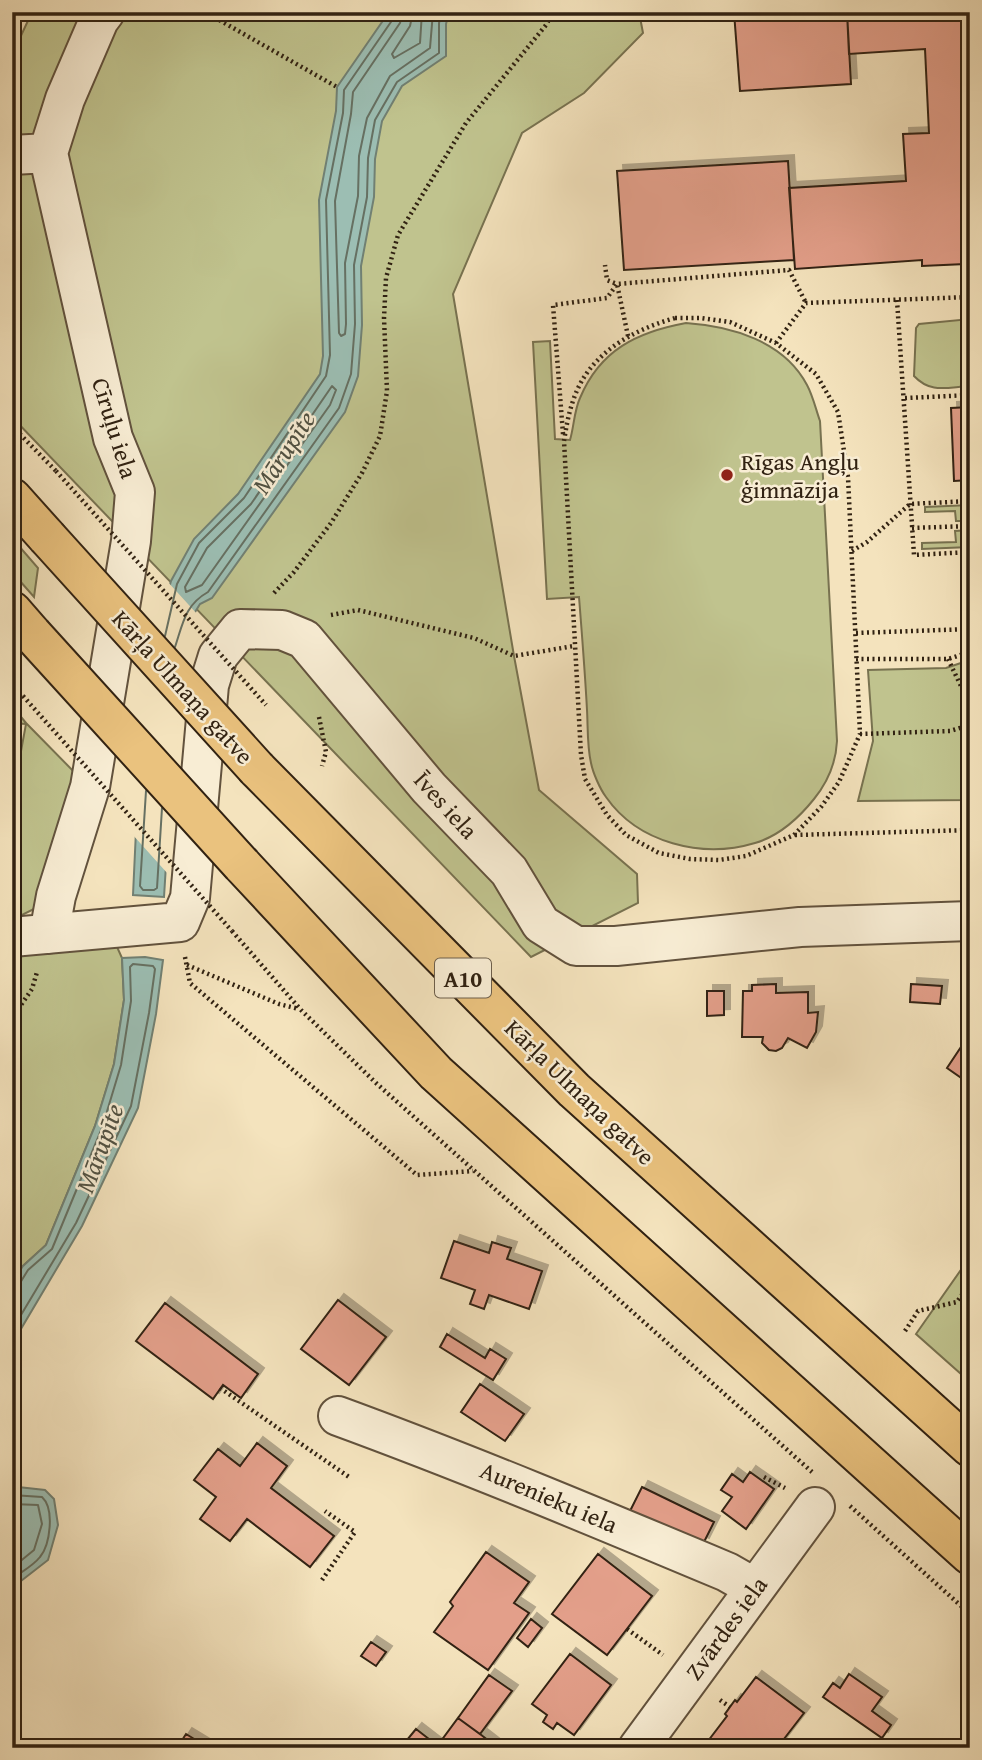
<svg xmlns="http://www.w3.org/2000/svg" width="982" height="1760" font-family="'Gentium Book Plus',serif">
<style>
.green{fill:#c0c38e;stroke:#787250;stroke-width:2}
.water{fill:#9cbeb3;stroke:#718073;stroke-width:2}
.pier{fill:#f4e3bd}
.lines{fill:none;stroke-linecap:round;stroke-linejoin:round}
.shore{stroke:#667062;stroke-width:2}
.building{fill:#e39f8a;stroke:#312212;stroke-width:2;filter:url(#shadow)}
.minor-casing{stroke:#62523d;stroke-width:42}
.trunk-casing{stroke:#312212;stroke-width:42}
.path{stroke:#312212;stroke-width:4.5;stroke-dasharray:2 3.5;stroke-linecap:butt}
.minor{stroke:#f8edd4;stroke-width:38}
.trunk{stroke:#eac27e;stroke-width:38}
.trunk-bridge-casing{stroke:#312212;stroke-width:42;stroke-linecap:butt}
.path-bridge{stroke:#312212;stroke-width:4.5;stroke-dasharray:2 3.5;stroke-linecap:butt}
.trunk-bridge{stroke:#eac27e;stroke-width:38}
.poi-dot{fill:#8f2418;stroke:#f8edd4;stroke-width:2.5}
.labels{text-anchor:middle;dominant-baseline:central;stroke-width:5;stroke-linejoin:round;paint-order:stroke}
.shield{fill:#f8edd4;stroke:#6d5f4c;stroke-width:2}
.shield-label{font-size:23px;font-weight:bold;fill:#312212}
.street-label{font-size:24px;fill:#312212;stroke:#f8edd4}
.poi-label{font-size:24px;fill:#312212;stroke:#f8edd4;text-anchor:start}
.water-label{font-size:26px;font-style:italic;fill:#515142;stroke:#f8edd4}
</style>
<defs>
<filter id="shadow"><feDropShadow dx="6" dy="-6" stdDeviation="0" flood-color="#0004"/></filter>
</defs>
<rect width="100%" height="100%" fill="#f4e3bd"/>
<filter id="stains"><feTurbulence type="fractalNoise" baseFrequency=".00286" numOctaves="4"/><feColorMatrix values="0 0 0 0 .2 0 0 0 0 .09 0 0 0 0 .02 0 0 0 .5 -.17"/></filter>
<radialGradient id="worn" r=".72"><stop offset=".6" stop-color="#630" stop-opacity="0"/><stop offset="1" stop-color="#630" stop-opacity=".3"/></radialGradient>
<path class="green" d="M32 12H639L643 33 584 93 522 133 453 294 514 656 539 790 637 874 638 903 531 957 12 417V55Z
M970 319V386C947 387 931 394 914 376L916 328 919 324Z
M686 323C731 326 784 341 807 385 813 396 816 410 820 421L837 741C836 762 827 783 814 799 798 819 779 836 755 843 702 859 638 843 606 797 600 789 593 773 591 763 587 746 588 727 587 710 585 672 582 635 579 597L547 599 533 342 550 341 555 439 570 440C574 427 574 411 580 398 600 350 637 332 686 323Z
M970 505V521H956L955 511 925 512V507Z
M970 530V547L922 549V543L956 542 955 531Z
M12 538 38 568 34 597 12 572Z
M970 660V800L858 801 873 741 868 670 946 668Z
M12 706 26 723 83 781 38 907 12 920V800L26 724 12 723Z
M113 938 122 958 124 1000 114 1064 95 1126 46 1245 23 1266 12 1282V946Z
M965 1264 970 1267V1382L916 1334Z"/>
<path class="water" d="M389 12H449L446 24V56L402 86 382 121 375 159 374 197 361 266 362 325 358 376 345 412 212 598 200 604 192 617 179 656 164 897 133 895 137 809 159 623 171 581 194 539 238 494 320 374 323 356 319 200 336 111 337 87Z
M145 957 163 960 156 1014 138 1108 82 1226 12 1344V1282L23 1266 46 1245 95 1126 114 1064 124 1000 122 958Z
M18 1487 45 1490 54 1499 58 1525 48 1560 12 1588V1489Z"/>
<path class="pier" d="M167 581 198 615 177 670 178 763 172 801 168 874 132 834 156 623Z"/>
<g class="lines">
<path class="shore" d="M403 12 400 23 353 92 351 114 335 201 339 333 341 336 345 334 346 324 345 263 358 196 359 156 367 118 390 76 430 48 433 12
M413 12 410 26 392 54 394 58 420 43 422 12
M332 386 336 390 330 405 202 585 186 592 185 587 207 548 251 504Z
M165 636 177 584 199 543 244 498 326 376 330 355 326 200 343 113 344 90 393 19 394 12
M175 647C183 623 185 605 208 592L339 408 351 374 355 324 354 265 367 197 368 158 375 120 397 82 439 53V23L442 12
M146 791 140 886 143 890H154L157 888 162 808
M12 1285 20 1283 28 1270 52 1249 102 1128 121 1065 131 1001 130 967 133 964 153 966 155 969 149 1013 131 1106 76 1223 12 1330
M12 1495 42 1497C55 1509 50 1545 40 1557 33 1566 21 1572 12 1579
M12 1504 38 1505 42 1524 34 1550 12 1568"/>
</g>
<path class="building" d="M734 12H847L851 84 740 91Z
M847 12H970V260H964L965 264 922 266V260L795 269 789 188 906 181 903 134 929 133 925 49 849 54Z
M788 161 794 260 624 270 617 171Z
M970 407V480L954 481 951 408Z
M776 984V993L808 992V1013L818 1012 816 1032 807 1048 788 1038 782 1048 776 1051 769 1050 762 1043 763 1037H742L743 991H752V985Z
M911 984 942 986 940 1004 910 1002Z
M707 991H724V1015L707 1016Z
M967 1038 970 1039V1084L947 1068Z
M454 1241 489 1253 492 1242 511 1248 507 1259 542 1271 529 1309 489 1295 484 1309 470 1304 475 1290 441 1278Z
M338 1300 386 1337 349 1385 301 1349Z
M165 1303 258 1374 241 1398 223 1385 213 1399 136 1341Z
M447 1334 485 1358 490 1349 506 1359 493 1380 440 1347Z
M480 1384 524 1414 505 1441 461 1412Z
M257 1443 287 1466 271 1488 334 1536 310 1567 247 1519 230 1541 200 1519 216 1497 194 1480 218 1449 240 1466Z
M750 1472 774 1489 746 1529 722 1511 732 1497 721 1490 732 1474 743 1482Z
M642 1487 714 1522 703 1544 629 1513Z
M486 1552 529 1582 514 1603 529 1613 488 1670 434 1632 453 1606 450 1602Z
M598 1554 652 1596 607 1655 552 1614Z
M531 1619 542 1628 528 1647 517 1638Z
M371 1642 386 1652 376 1666 361 1656Z
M570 1654 611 1685 574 1735 557 1723 553 1729 543 1722 547 1715 532 1704Z
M849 1674 882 1697 872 1711 891 1725 882 1738 823 1697 833 1683 840 1688Z
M489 1675 512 1691 480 1734 458 1718Z
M756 1677 804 1713 777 1748H717L708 1741 727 1716 725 1714 735 1700 737 1702Z
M458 1718 480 1734 498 1748H442L438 1745Z
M416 1729 438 1746 437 1748 402 1746Z
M186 1734 209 1748H177Z"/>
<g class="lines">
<g class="minor-casing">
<path id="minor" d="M12 155 48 153
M49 934 56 896 90 787 131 541 135 492 113 438 48 153 65 99 99 20 105 12
M12 937 180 922 190 898 209 685 218 656 240 629 282 630 304 639 429 788 509 871 541 924 576 946H616L800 927 970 921
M338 1416C469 1464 598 1518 727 1572L755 1588
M638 1748 815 1507"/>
</g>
<g class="trunk-casing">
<path id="trunk" d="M12 498 47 537
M12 611 32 634
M257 769 574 1090 970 1447
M242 865 436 1073 970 1555"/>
</g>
<path class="path" d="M205 12 337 87
M897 300 914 555 970 552
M675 318H701L730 322 776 343 816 374 838 412 848 477 860 734 839 782 821 807 794 835 746 856 719 860 690 859 659 853 626 835 607 815 585 779 581 755 564 441C566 429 568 416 572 404 586 356 629 331 675 318Z
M628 336 617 284 789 270 806 303
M776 343 806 303 970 297
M905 398 970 395
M12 426 56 471
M563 434 553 305 607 298 617 284 607 280 605 265
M912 528 970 526
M852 551 867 542 910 504 970 501
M274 593 294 572 331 523 362 473 380 436 387 391 384 318 386 278 398 235 466 123 546 25 553 12
M331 615 358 610 474 638 514 656 574 646
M856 633 970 629
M856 659H948L970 652
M948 659 970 705
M12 683 23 696
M319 717 326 752 322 766
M860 734 950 731 970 725
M795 835 970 830
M232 931 301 1010 376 1083 812 1472
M185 957 190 983 417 1175 473 1171
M187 965 279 1004 299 1009
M12 1018 32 989 37 972
M964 1240 970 1244
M905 1331 918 1311 957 1302 970 1283
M220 1388 349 1477
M764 1477 785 1488
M850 1506 970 1614
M322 1580 355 1532 325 1511
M627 1629 663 1655
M720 1700 730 1707"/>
<use href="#minor" class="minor"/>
<use href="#trunk" class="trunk"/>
<g class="trunk-bridge-casing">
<path id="trunk-bridge" d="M47 537 257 769
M32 634 242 865"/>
</g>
<path class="path-bridge" d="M56 471 266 705
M23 696 232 931"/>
<use href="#trunk-bridge" class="trunk-bridge"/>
</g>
<circle class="poi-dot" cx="727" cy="475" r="7"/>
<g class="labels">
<rect class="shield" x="435" y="958.5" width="56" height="39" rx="5"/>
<g class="shield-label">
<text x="463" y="978">A10</text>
</g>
<g class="street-label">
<text transform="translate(115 428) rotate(73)">Cīruļu iela</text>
<text transform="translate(183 687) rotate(48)">Kārļa Ulmaņa gatve</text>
<text transform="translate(446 805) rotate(48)">Īves iela</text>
<text transform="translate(580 1092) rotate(44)">Kārļa Ulmaņa gatve</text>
<text transform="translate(549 1497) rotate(23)">Aurenieku iela</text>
<text transform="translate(726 1628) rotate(-54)">Zvārdes iela</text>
</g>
<g class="poi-label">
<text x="741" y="461">Rīgas Angļu<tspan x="741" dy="28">ģimnāzija</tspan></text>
</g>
<g class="water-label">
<text transform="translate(283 452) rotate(-57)">Mārupīte</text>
<text transform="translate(99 1148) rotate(-70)">Mārupīte</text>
</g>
</g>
<rect width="982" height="1760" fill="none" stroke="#f4e3bd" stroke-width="42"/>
<rect x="14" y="14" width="954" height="1732" fill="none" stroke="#312212" stroke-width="3.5"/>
<rect x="21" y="21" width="940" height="1718" fill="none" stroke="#312212" stroke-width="2"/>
<rect width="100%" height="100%" filter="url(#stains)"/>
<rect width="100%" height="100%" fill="url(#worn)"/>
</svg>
